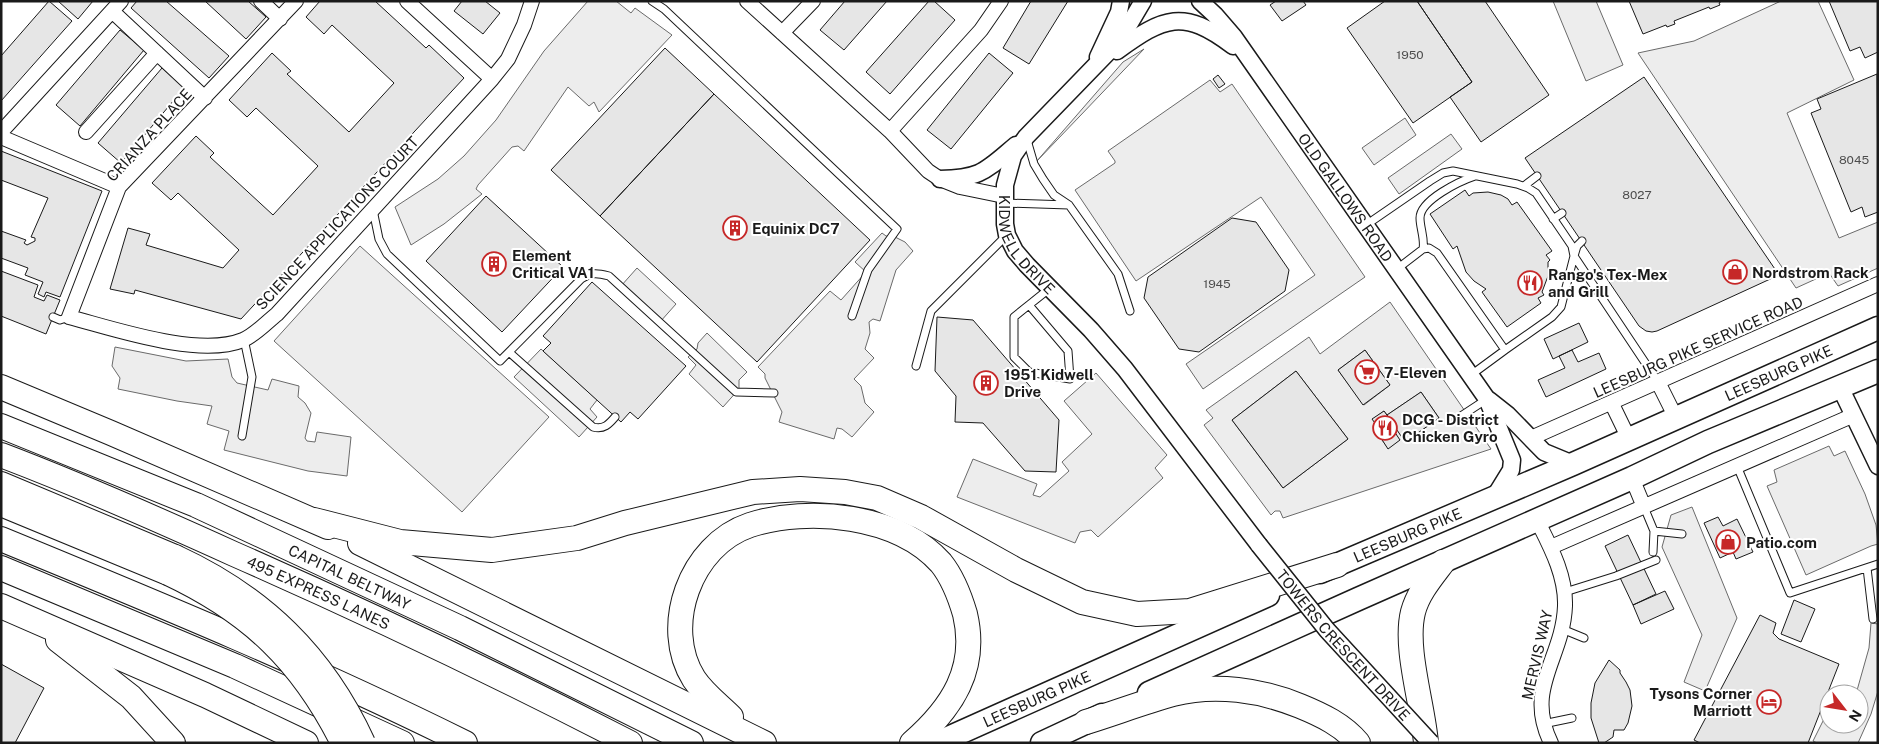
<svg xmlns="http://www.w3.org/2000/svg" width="1879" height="744" font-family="'Public Sans',sans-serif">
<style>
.built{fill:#ededed;stroke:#6a6a6a;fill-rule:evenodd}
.building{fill:#e6e6e6;stroke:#1a1a1a}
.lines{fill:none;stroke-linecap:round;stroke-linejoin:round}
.service-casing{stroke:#1a1a1a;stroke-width:9}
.minor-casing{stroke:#1a1a1a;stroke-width:16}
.tertiary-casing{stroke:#1a1a1a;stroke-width:19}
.trunk-casing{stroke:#1a1a1a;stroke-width:25}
.motorway-casing{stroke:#1a1a1a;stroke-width:26}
.service{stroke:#fff;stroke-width:7}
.minor{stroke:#fff;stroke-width:14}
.tertiary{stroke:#fff;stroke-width:16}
.trunk{stroke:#fff;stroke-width:22}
.motorway{stroke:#fff;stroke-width:24}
.tertiary-bridge-casing{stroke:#1a1a1a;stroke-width:19;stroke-linecap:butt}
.motorway-bridge-casing{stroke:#1a1a1a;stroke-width:26;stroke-linecap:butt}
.tertiary-bridge{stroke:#fff;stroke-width:16}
.motorway-bridge{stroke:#fff;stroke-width:24}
.labels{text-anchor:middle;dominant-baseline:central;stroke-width:4;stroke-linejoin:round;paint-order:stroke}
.number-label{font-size:12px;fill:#4d4d4d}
.street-label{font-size:15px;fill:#1a1a1a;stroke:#fff}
.poi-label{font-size:15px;font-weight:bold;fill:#1a1a1a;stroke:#fff;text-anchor:start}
</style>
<rect width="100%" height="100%" fill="#fff"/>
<path class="built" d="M588 1H616L631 13 635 8 672 35 599 112 594 102 589 106 568 87 524 151 518 146 512 147 478 185 476 189 482 194 444 224 411 245 395 207 438 179 464 156 496 120 544 51Z
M1553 1H1596L1623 65 1586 81Z
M1781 1H1818L1854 80 1787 113 1839 238 1878 222V268L1838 286 1829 273 1796 288 1638 53 1694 41Z
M1144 49 1036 162 1123 62Z
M1210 80 1220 92 1232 84 1365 277 1203 389 1186 364 1315 275 1261 197 1136 281 1075 190 1115 163V161L1108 151Z
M1405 118 1416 135 1374 165 1362 148Z
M1451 134 1462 149 1399 194 1388 178Z
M882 233 886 236 895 237 905 242 913 251 896 270 880 321 873 319 869 322 870 333 865 349 874 358 854 379 861 386 865 403 874 412 852 437 842 429 837 428 834 439 779 422 782 412 765 378V374L758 367 830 291 841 300 866 272 855 262Z
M360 246 549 417 462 512 274 341Z
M637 268 676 304 660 322 621 286Z
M1390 302 1491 449 1283 518 1280 511H1275L1271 515 1204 425 1213 418 1206 410 1309 337 1320 354ZM1365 350 1390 385 1364 405 1338 370ZM1296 371 1348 439 1283 488 1232 420ZM1421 392 1439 418 1405 442 1397 429 1394 431 1399 440 1388 448 1379 436 1382 433 1373 419 1384 411 1387 415Z
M707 333 747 372 739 380V389L723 407 689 374 696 365 688 357 697 349 698 343Z
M115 347 186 361 228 359 232 377 237 383 268 390 272 379 299 386 298 397 305 403 311 413 305 438 307 441 315 442 317 432 351 437 347 476 308 471 224 450 229 431 207 424 212 406 177 401 118 389 120 378 112 366Z
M541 349 597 400 590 409 597 417 579 437 514 377Z
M1096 373 1167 455 1155 468 1163 478 1098 537 1091 530 1080 532 1075 543 957 497 973 459 1037 484 1033 495 1040 497 1069 471 1062 462 1092 434 1064 401Z
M1829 446 1834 456 1845 451 1865 494 1876 525 1878 544 1871 546 1806 575 1767 486 1777 482 1774 470Z
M1692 507 1737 618 1705 691 1684 682 1702 635 1662 547 1671 515Z
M1871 623 1878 624V691L1871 714 1858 743H1817L1813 741 1829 709V724H1859V694H1856L1869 648Z"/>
<path class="building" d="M49 1 72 21 1 101V56Z
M58 1H93L78 19Z
M137 1H166L229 56 209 78 131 8Z
M205 1H248L266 17 246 39Z
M320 1H375L426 48 429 45 464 78 241 319 135 290 134 294 110 289 128 228 150 234 146 245 223 268 239 250 178 193 171 200 152 183 196 136 214 153 210 157 273 215 318 166 256 108 247 117 229 100 272 53 291 71 287 74 349 132 394 83 332 25 324 34 306 17Z
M462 1H485L500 13 483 34 454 11Z
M845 1H887L844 50 820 30Z
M929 1H934L955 20 890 94 866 72Z
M1031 1H1068L1029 64 1003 48Z
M1276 1H1303L1306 5 1282 21 1270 5Z
M1417 1H1485L1549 95 1481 142 1450 97 1472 82Z
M1417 1 1472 82 1413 123 1347 28 1385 1Z
M1629 1H1722L1719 3 1720 5 1710 9 1709 7 1674 21 1675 24 1667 27 1666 25 1643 34Z
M1829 1H1878V52L1865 58 1860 47 1850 51Z
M120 30 144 50 80 126 56 105Z
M665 48 714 94 600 216 551 170Z
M989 53 1013 73 951 149 927 130Z
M162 68 185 87 121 163 98 143Z
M1877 74 1878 212 1865 217 1862 207 1851 212 1811 113 1821 109 1817 99Z
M1218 75 1225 84 1219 88 1213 79Z
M1644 77 1779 275 1657 331 1652 332 1646 331 1639 326 1525 158Z
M714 94 870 240 757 362 600 216Z
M1 151 102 191 60 297 46 292 44 297 38 294 43 282 25 275 28 268 1 258V231L26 240 24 243 27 245 35 241V238L31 237 48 198 1 180Z
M1465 190 1469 196 1473 193 1488 192 1501 195 1508 199 1512 205 1517 202 1552 251 1546 255 1550 260 1548 262V276L1542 292 1544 295 1538 298 1541 303 1507 327 1482 292 1486 289 1474 281 1466 272 1457 246 1453 249 1430 214Z
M486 196 563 267 502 332 426 261Z
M1232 218 1256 222 1289 270 1285 291 1199 352 1179 349 1144 298 1148 277Z
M1 271 38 285 34 297 44 301 47 295 60 300 46 334 1 316Z
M592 282 686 366 638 419 630 412 621 422 543 351 551 343 543 336Z
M937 317 973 320 1059 420 1056 472 1025 471 983 423 955 422 956 396 935 371Z
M1579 323 1588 342 1553 359 1544 339Z
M1365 350 1390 385 1363 405 1338 370Z
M1572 350 1578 362 1599 353 1606 369 1546 397 1538 380 1565 368 1559 356Z
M1296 371 1348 439 1283 488 1232 420Z
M1421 392 1439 418 1405 442 1387 415Z
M1384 411 1397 429 1394 431 1400 440 1388 449 1379 435 1382 433 1372 419Z
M1718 517 1723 526 1737 519 1753 552 1736 559 1733 552 1720 558 1704 523Z
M1628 535 1656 594 1633 605 1605 546Z
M1665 591 1674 609 1641 624 1633 605Z
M1794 600 1815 609 1801 642 1781 634Z
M1760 615 1776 623 1773 633 1779 639 1839 664 1808 743H1700L1694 740Z
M1609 660 1620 670V673L1626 682 1630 690 1632 706 1628 723 1624 730H1614L1613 737 1604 743H1599L1591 718V703L1595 683Z
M1 664 44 688 15 743H1Z"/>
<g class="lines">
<g class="service-casing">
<path id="service" d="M652 1 664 9 897 229 868 270 852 316
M1027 140 1034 164 1043 179 1054 195 1069 205 1118 274 1130 311
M1524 186 1537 176
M1004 203 1069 205
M373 210 379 239 387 254 500 361 581 279C592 272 597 273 609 276L736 392 774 393
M1553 219 1562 213
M1366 225 1430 181 1443 173 1453 171 1517 184 1528 188 1536 193 1572 246 1574 256 1561 307 1552 317 1505 350
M1582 241 1577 246 1574 256 1658 382
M1423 249 1429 248 1437 253 1505 350 1471 375
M1397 269 1423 249C1425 239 1420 228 1420 218 1420 200 1460 181 1475 176
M1029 305 1068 351 1070 379 1029 372 1014 357V317C1026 307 1038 298 1050 288
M53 317 60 320 69 317
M509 352 593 427C604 430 609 424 615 417
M916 366 931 311 1007 235
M1455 420 1487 399
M242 436 252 377 244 339
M1737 466 1790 593 1878 564
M1644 507 1654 531
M1653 552 1654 531 1682 534
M1867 568 1873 619
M1565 592 1616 576 1656 560
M1562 629 1584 638
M1543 724 1572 718"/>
</g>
<g class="minor-casing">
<path id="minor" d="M261 1 280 19
M296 1 119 187 69 317C115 329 199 358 243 340 255 335 267 322 277 314L492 79 508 59 524 25 532 1
M407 1 492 79
M747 1 890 131 928 171 940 179 960 187 1004 196
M112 11 205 98
M782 33 813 1
M890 131 981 30 1001 1
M1 132 121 1
M86 132 157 53
M1 137 119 187
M1658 382 1676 418
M1612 404 1629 439
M1531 438 1878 284
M1632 478 1644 507
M1537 520C1550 546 1566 575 1565 606 1563 659 1524 688 1551 743
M1551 547 1854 415"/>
</g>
<g class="tertiary-casing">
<g id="tertiary">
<path id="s1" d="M1143 1 1120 40 1026 137 1013 156 1005 185V224L1007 235 1015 251 1027 265 1091 330 1125 369 1259 545"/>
<path id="s2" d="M1200 1 1215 15 1234 37 1487 399 1512 460 1511 470 1495 496"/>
<path d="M1117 51C1164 17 1183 8 1233 46"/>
<path d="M1098 57 1119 12 1121 1"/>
<path d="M940 179C982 178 985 171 1016 145"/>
<path d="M1840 387 1878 466"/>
<path d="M1489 400 1508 415 1544 452 1573 464"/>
</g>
</g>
<g class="trunk-casing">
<g id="trunk">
<path id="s3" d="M1320 572 1573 464 1878 328"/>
<path d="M1149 693 1358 599 1632 478 1708 442 1878 371"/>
<path id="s4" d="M937 743 1268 595"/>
<path d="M1042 743 1102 715"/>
</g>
</g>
<g class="motorway-casing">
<g id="motorway">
<path d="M1 387 111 433 328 527"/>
<path id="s5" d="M1 426 196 505 460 628 691 743"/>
<path id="s6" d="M1 455C80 485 157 519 234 554 368 613 500 676 630 743"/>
<path d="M1 484 175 557"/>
<path d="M1 504 168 573"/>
<path d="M314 520 400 542 492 550 577 538 625 523 753 492 800 489 845 492 877 498 921 517 1016 570 1082 602 1137 614 1190 611 1337 565"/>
<path d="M1 539C157 603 314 668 465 743"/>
<path d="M360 543 764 743"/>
<path d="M1 568 235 666 402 743"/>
<path d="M1 606 205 695 306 743"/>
<path d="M58 640 131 697 173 743"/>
<path d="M731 717C719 705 704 694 694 679 661 627 690 545 750 525 809 506 898 515 941 563 953 578 960 597 965 614 978 669 952 708 912 743"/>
<path d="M1086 722C1115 713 1144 702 1173 694 1215 683 1261 690 1300 706 1322 715 1343 725 1358 743"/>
<path d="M1426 743C1423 705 1404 648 1413 612 1418 593 1431 578 1443 562"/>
</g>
</g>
<use href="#service" class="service"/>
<use href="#minor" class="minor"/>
<use href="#tertiary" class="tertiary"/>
<use href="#trunk" class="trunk"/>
<use href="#motorway" class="motorway"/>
<g class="tertiary-bridge-casing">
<g id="tertiary-bridge">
<path id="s7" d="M1259 545 1327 630 1431 743"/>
</g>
</g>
<g class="motorway-bridge-casing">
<path id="motorway-bridge" d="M175 557C262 597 323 656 363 743
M168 573C251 612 302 661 343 743"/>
</g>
<use href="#tertiary-bridge" class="tertiary-bridge"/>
<use href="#motorway-bridge" class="motorway-bridge"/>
</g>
<defs>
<g id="building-ring" transform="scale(1.25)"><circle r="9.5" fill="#fff" stroke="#c62828" stroke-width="1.5"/><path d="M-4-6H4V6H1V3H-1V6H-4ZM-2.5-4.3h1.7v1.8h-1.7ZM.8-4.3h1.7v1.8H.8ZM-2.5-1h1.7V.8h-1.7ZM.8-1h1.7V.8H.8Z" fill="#c62828"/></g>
<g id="shop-ring" transform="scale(1.25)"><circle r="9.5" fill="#fff" stroke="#c62828" stroke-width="1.5"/><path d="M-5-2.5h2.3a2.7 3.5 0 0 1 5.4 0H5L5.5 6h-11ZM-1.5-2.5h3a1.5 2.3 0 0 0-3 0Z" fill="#c62828"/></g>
<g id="restaurant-ring" transform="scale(1.25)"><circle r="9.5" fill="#fff" stroke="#c62828" stroke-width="1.5"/><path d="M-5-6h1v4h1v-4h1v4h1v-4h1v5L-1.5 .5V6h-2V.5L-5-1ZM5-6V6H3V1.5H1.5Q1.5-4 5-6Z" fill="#c62828"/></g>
<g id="supermarket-ring" transform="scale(1.25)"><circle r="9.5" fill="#fff" stroke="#c62828" stroke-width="1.5"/><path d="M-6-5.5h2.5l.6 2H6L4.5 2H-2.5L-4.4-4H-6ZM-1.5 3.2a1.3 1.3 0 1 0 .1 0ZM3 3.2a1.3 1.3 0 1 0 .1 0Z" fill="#c62828"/></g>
<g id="hotel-ring" transform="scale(1.25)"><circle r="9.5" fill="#fff" stroke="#c62828" stroke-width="1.5"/><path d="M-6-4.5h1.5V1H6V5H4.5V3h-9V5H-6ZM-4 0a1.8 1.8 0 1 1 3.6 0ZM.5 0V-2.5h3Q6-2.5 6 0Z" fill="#c62828"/></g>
</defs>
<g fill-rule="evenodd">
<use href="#building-ring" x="735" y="228"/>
<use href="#building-ring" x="494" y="264"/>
<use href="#shop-ring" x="1735" y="272"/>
<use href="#restaurant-ring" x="1530" y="283"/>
<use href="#supermarket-ring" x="1367" y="372"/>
<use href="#building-ring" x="986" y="383"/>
<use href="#restaurant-ring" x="1385" y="428"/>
<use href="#shop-ring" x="1728" y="542"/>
<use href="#hotel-ring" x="1769" y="702"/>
</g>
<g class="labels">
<g class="number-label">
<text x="1410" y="55">1950</text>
<text x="1854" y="160">8045</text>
<text x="1637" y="195">8027</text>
<text x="1217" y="284">1945</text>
</g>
<g class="street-label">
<text transform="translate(149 135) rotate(-48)">CRIANZA PLACE</text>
<text stroke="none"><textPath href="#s2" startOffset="245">OLD GALLOWS ROAD</textPath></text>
<text transform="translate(337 223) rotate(-47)">SCIENCE APPLICATIONS COURT</text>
<text stroke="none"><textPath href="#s1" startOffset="300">KIDWELL DRIVE</textPath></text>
<text transform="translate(1698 347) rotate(-24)">LEESBURG PIKE SERVICE ROAD</text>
<text stroke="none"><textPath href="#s3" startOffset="500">LEESBURG PIKE</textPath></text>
<text stroke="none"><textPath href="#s3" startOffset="95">LEESBURG PIKE</textPath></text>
<text stroke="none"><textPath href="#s5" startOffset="380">CAPITAL BELTWAY</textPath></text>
<text stroke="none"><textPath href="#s6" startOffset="346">495 EXPRESS LANES</textPath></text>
<text stroke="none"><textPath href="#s7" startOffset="131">TOWERS CRESCENT DRIVE</textPath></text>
<text transform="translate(1537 655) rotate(-77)">MERVIS WAY</text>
<text stroke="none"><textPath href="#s4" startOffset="109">LEESBURG PIKE</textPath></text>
</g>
<g class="poi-label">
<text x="752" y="228">Equinix DC7</text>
<text x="512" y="255">Element<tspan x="512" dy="17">Critical VA1</tspan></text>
<text x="1752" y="272">Nordstrom Rack</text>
<text x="1548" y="274">Rango's Tex-Mex<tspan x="1548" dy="17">and Grill</tspan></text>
<text x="1384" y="372">7-Eleven</text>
<text x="1004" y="374">1951 Kidwell<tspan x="1004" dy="17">Drive</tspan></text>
<text x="1402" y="419">DCG - District<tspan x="1402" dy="17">Chicken Gyro</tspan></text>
<text x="1746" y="542">Patio.com</text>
<text x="1752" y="693" text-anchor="end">Tysons Corner<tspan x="1752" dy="17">Marriott</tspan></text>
</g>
</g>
<rect width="1879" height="744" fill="none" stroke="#1a1a1a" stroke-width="5"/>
<g transform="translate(1844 709) rotate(121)"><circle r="24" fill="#ffffff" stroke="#a3a3a3"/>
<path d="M0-4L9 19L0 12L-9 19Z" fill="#c62828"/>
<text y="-8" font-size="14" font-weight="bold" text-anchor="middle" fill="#1a1a1a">N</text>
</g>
</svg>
